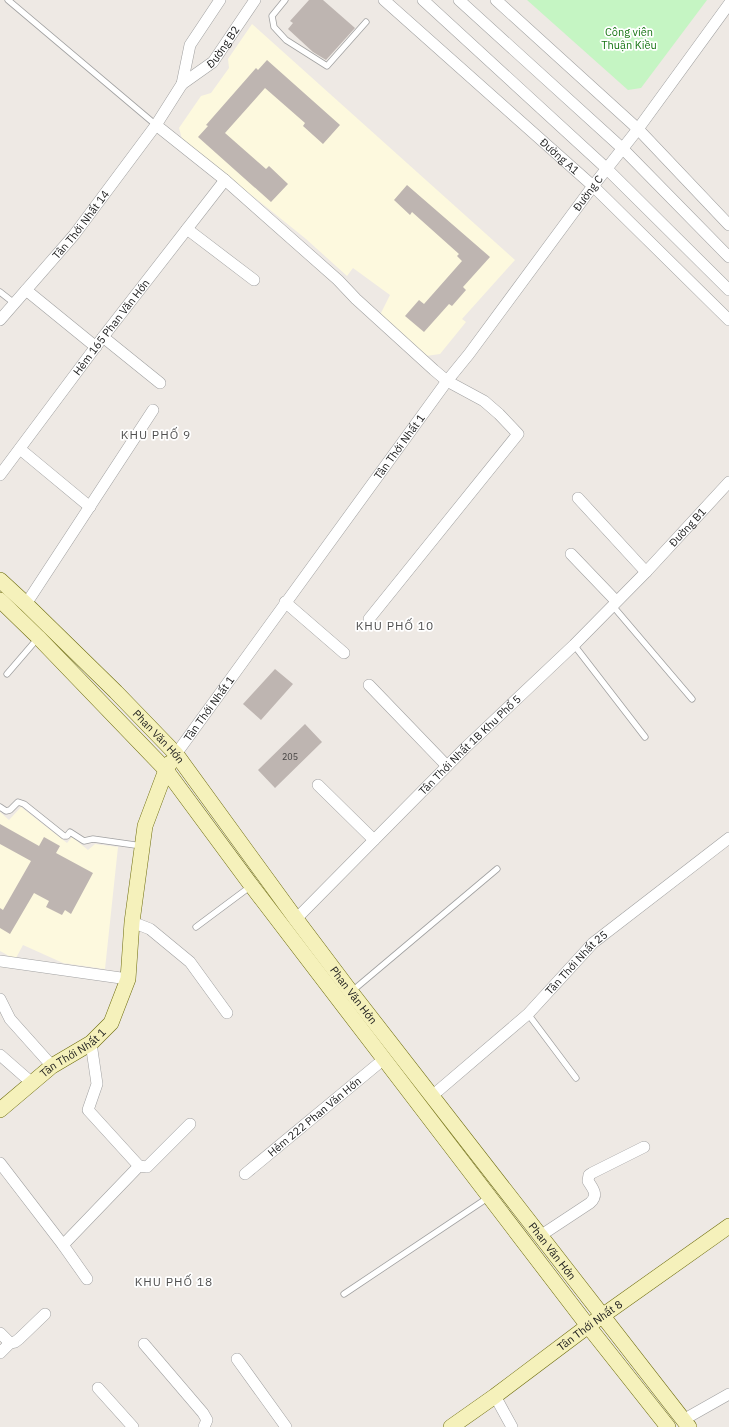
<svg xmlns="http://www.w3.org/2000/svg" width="729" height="1427" font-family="'IBM Plex Sans',sans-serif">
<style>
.education{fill:#fdf9de}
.park{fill:#c5f5c3}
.building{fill:#beb5b1}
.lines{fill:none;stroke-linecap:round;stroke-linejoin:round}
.lane-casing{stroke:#a1a1a1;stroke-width:7}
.street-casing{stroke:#a1a1a1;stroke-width:12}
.secondary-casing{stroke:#6d6c0c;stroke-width:16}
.lane{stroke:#fff;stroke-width:5.5}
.street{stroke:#fff;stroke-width:11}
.secondary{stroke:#f5f1bb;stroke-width:15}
.labels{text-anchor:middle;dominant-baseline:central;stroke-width:3.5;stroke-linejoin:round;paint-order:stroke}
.number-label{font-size:9px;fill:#454342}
.park-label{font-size:11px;fill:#167413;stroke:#fff}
.street-label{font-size:11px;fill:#1d1d1d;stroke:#fff}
.neighbourhood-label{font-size:12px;letter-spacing:1px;fill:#505050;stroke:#fff}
</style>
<rect width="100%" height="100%" fill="#eee9e4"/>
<path class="education" d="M252 24 515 260 462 319 466 322 440 354 426 356 380 315 390 295 353 268 347 276 306 239 182 139 179 128 201 96 211 93 229 68 228 59Z
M21 807 67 843 72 837 88 850 95 844 118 847 105 969 63 963 23 945 16 958 11 957 0 951V812L9 820Z"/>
<path class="park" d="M527 0H707L641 88 628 90Z"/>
<path class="building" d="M309 0H323L355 28 326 60 313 52 288 29 293 23 290 21Z
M267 60 340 125 323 144 303 126 305 123 265 88 225 133 266 169 269 166 288 184 271 202 198 137 208 126 206 125 256 68 258 70Z
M407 185 490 257 463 287 466 290 452 306 449 304 424 332 405 316 419 300 424 304 462 261 457 256 459 254 412 212 410 215 394 200Z
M275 669 293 684 261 720 243 704Z
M305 724 322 742 275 788 258 770Z
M0 824 39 846 44 837 60 846 56 853 93 873 71 914 65 910 62 915 46 907 49 901 34 893 10 934 0 928V908L3 910 31 861 0 844Z"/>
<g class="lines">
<g class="lane-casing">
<path id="lane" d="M8 0 156 125
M285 0 272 16 274 27 286 40 327 66 366 22
M0 292 14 303
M612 605 692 699
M574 645 645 737
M7 674 38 638
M0 807 6 811 10 810 18 802 24 804 64 836H67L70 832 84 841 93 839 142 846
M196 927 251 886
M351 992 497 869
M528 1014 576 1078
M344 1294 489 1197"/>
</g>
<g class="street-casing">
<g id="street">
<path id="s1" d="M384 0 593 186 729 320"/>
<path d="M423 0 606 168 729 290"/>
<path d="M459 0 623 149 729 257"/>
<path d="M496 0 638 129 729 225"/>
<path id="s2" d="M182 84 213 62 255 0"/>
<path d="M156 125 225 180 338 280 356 299 434 370 447 381 484 401 499 414 518 434 369 619"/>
<path d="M187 229 254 280"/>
<path d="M26 290 96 347"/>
<path id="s3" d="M0 320 74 235 156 125 182 84 190 45 220 0"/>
<path d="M103 337 160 383"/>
<path d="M20 449 90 507"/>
<path id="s4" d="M0 475 103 337 225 180"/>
<path d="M578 498 646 572"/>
<path d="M571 554 616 601"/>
<path d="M285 602 344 653"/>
<path d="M26 604 153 410"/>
<path d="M369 685 447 766"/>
<path id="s5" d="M176 754 447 381 469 354 593 186 638 129 729 4"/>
<path d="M318 785 374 840"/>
<path id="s6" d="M296 919 465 748 574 645 646 572 729 482"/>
<path d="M132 922 150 929 190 962 227 1013"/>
<path d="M0 961 128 979"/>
<path d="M0 999 10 1019 52 1066"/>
<path d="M91 1043 97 1084 88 1110 139 1166"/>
<path d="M0 1055 32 1083"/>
<path id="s7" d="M432 1096 528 1014 593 943 729 838"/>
<path d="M0 1163 63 1245 139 1166 147 1167 190 1124"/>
<path id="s8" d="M245 1174 384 1059"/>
<path d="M540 1236 590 1203C599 1195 593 1189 588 1181L589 1175 592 1173 644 1147"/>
<path d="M63 1245 87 1279"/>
<path d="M0 1333 10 1343"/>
<path d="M144 1344 203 1413 207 1420 204 1427"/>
<path d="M0 1353 10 1343 15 1342 19 1339 45 1314"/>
<path d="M237 1359 286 1427"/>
<path d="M98 1388 133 1427"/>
<path d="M495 1396 512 1427"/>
<path d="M683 1420 729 1394"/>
</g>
</g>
<g class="secondary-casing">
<g id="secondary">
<path id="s9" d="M0 580 26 604 116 692 176 754 296 919 351 992 689 1427"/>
<path d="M0 600 38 637 166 770 251 885 384 1059 588 1326 668 1427"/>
<path id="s10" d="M0 1110 52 1066 91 1043 111 1023 128 979 132 922 145 826 166 770 170 763"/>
<path id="s11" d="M451 1427 495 1396 588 1326 729 1226"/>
</g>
</g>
<use href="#lane" class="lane"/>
<use href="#street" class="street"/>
<use href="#secondary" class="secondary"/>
</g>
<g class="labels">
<g class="number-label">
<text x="290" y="756">205</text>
</g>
<g class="park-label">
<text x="629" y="32">Công viên<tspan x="629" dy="13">Thuận Kiều</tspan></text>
</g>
<g class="street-label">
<text stroke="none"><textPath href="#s2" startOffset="56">Đường B2</textPath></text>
<text stroke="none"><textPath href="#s1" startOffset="235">Đường A1</textPath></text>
<text stroke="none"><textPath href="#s5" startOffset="696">Đường C</textPath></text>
<text stroke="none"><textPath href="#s3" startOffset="125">Tân Thới Nhất 14</textPath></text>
<text stroke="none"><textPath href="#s4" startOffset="185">Hẻm 165 Phan Văn Hớn</textPath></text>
<text stroke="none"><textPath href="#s5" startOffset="380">Tân Thới Nhất 1</textPath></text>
<text stroke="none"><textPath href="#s6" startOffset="554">Đường B1</textPath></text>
<text stroke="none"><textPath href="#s5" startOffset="56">Tân Thới Nhất 1</textPath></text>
<text stroke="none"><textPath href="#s9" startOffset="223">Phan Văn Hớn</textPath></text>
<text stroke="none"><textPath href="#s6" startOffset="246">Tân Thới Nhất 1B Khu Phố 5</textPath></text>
<text stroke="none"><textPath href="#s7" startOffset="197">Tân Thới Nhất 25</textPath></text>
<text stroke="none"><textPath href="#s9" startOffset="547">Phan Văn Hớn</textPath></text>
<text stroke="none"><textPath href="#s10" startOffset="93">Tân Thới Nhất 1</textPath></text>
<text stroke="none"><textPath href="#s8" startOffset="90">Hẻm 222 Phan Văn Hớn</textPath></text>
<text stroke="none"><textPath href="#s9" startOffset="871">Phan Văn Hớn</textPath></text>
<text stroke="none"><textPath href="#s11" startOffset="172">Tân Thới Nhất 8</textPath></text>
</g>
<g class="neighbourhood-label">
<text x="156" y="434">KHU PHỐ 9</text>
<text x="395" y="625">KHU PHỐ 10</text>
<text x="174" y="1281">KHU PHỐ 18</text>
</g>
</g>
</svg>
